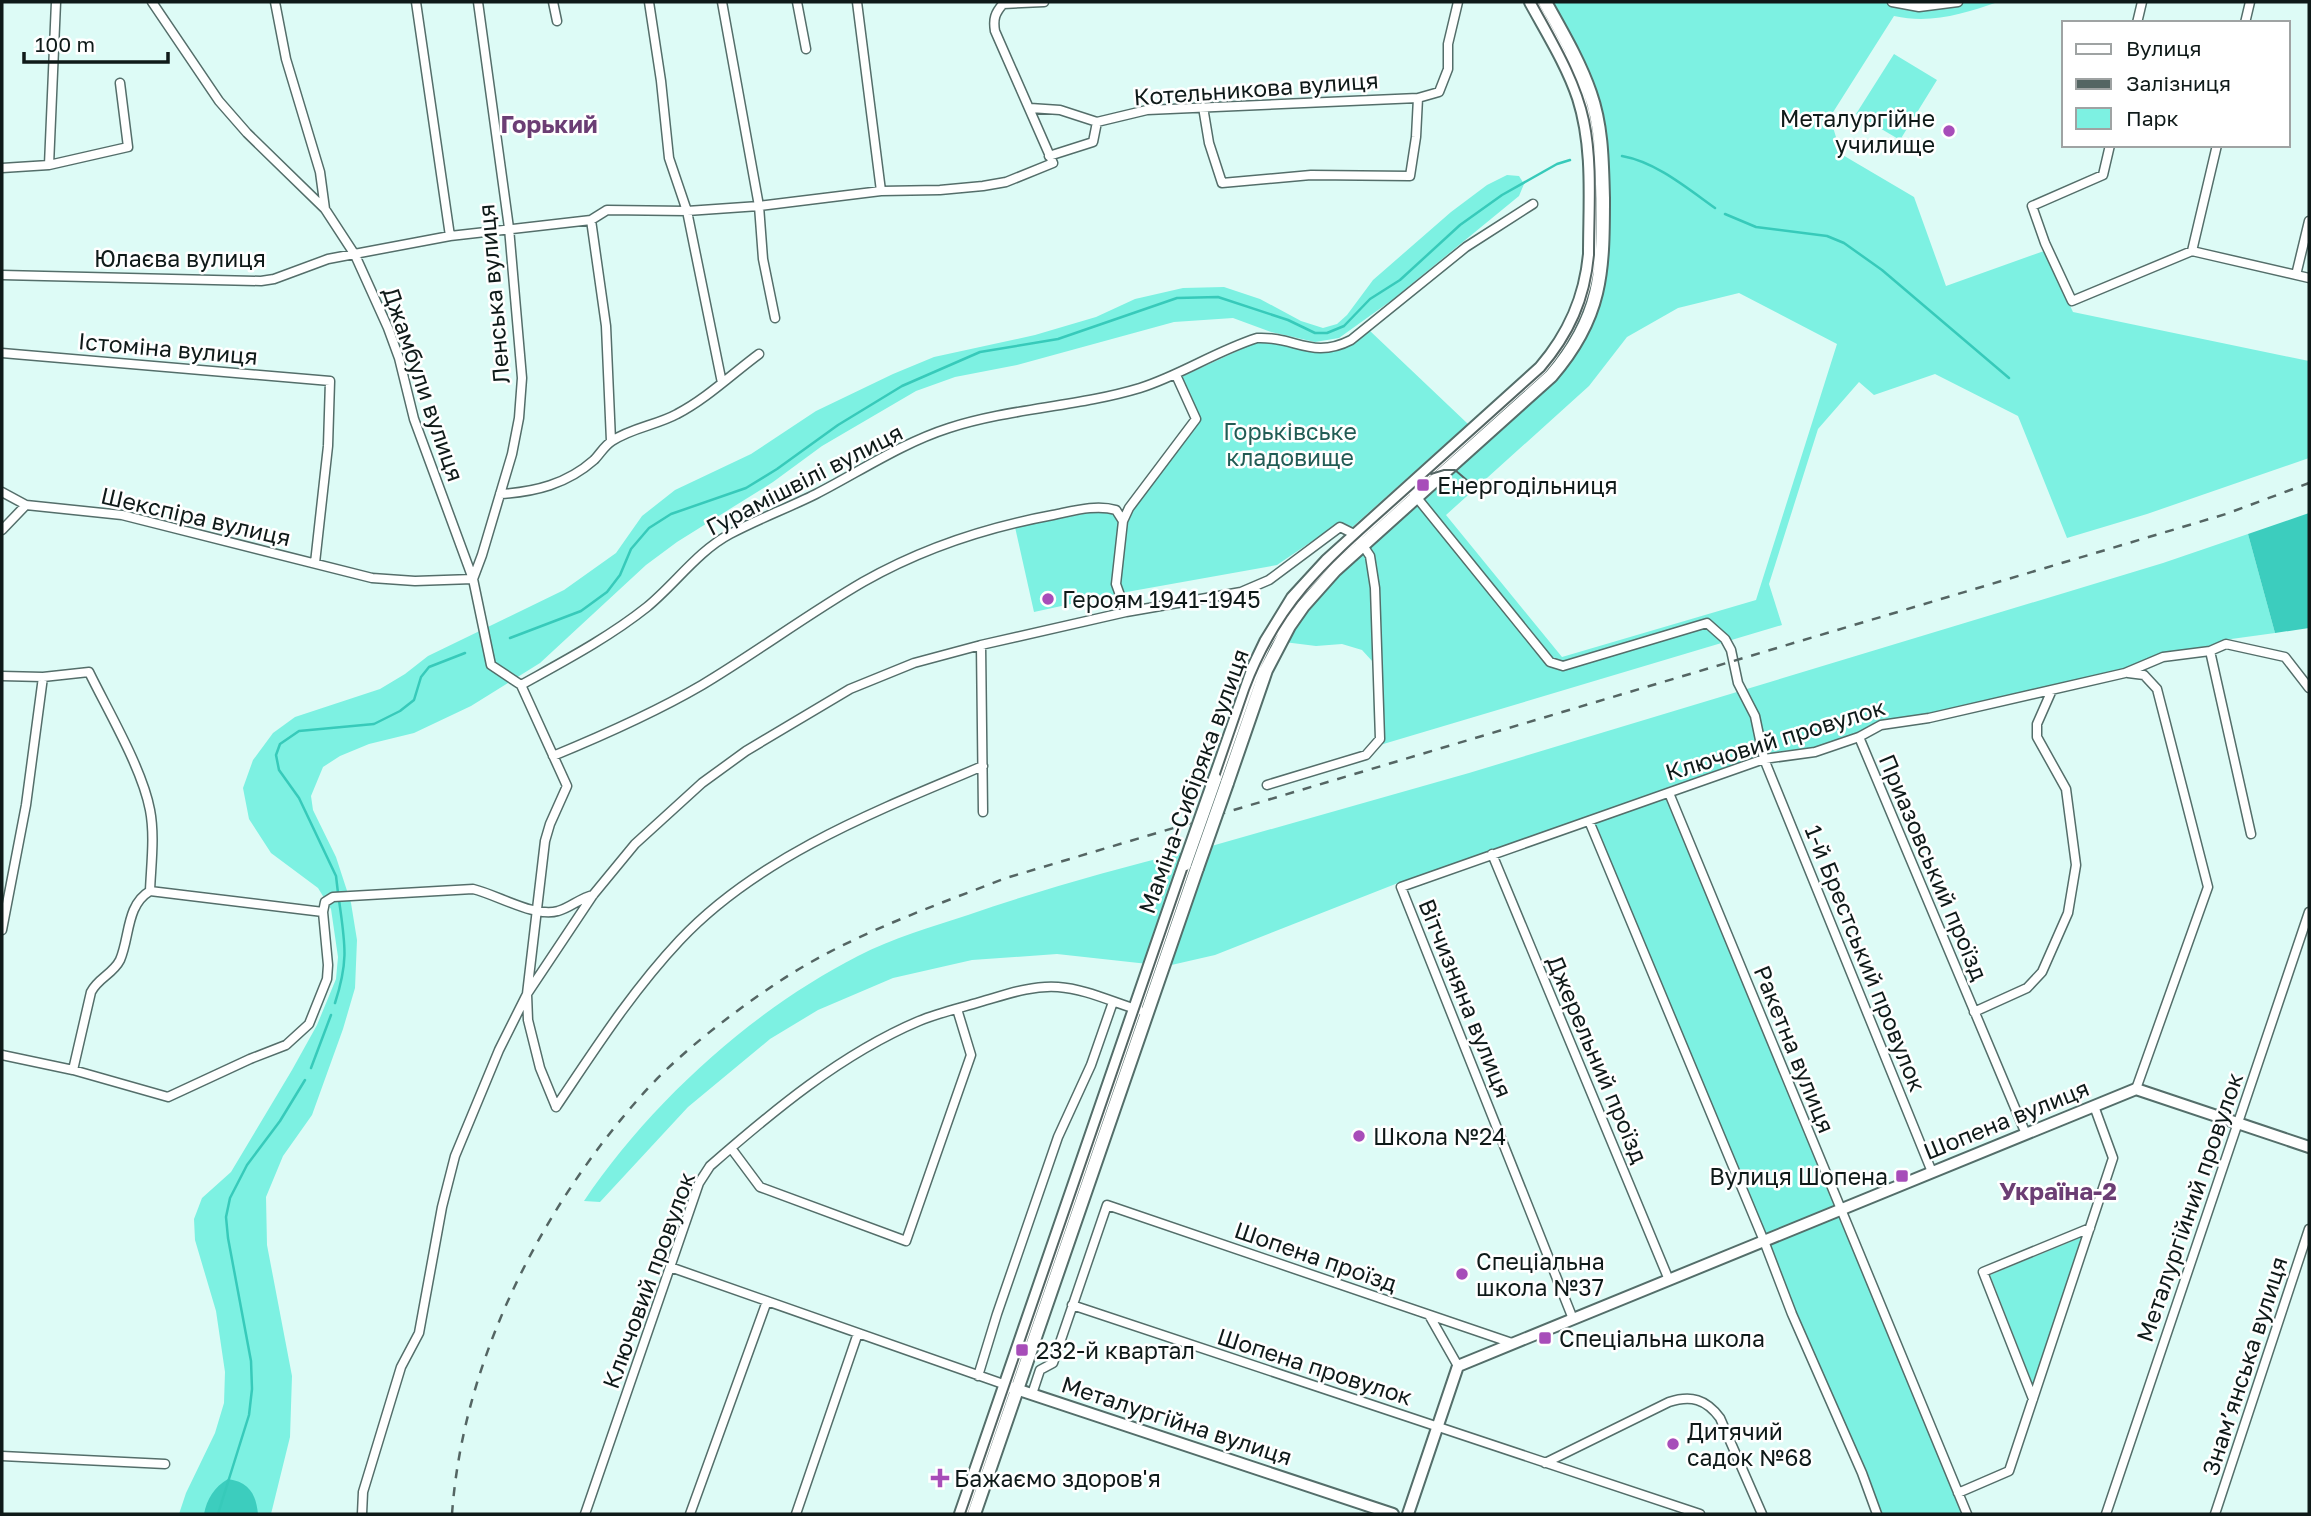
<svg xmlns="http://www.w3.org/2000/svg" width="2311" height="1516" font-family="'Golos Text',sans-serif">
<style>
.green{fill:#7df1e2;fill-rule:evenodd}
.forest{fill:#3ccdbe}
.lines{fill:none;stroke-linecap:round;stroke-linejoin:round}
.stream{stroke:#37caba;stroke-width:2.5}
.minor-casing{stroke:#546e6a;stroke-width:11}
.tertiary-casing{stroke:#546e6a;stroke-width:14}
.secondary-casing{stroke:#546e6a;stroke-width:16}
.minor{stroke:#fff;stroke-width:8}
.tertiary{stroke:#fff;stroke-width:10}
.secondary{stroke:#fff;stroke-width:12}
.tram{stroke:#546563;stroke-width:2}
.rail{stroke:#546563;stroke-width:2.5;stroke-dasharray:9 9;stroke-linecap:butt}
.secondary-bridge-casing{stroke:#546e6a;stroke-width:16;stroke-linecap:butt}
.secondary-bridge{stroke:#fff;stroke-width:12}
.poi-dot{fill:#a74db9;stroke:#fff;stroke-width:2.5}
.labels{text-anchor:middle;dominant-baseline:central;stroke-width:5;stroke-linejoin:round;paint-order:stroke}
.street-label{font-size:23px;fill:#0f1a19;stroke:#fff}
.poi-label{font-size:23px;fill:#0f1a19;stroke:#fff;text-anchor:start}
.park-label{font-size:23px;fill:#225c55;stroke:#fff}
.neighbourhood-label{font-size:24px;font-weight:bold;fill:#6b3e74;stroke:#fff}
</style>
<rect width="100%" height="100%" fill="#ddfbf6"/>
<path class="green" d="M1549 2H1998C1963 14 1931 24 1894 16L1830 117 1841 154 1914 197 1946 286 2044 251 2073 312 2309 361V458L2147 514 2067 538 2018 416 1935 374 1874 395 1859 382 1818 429 1769 584 1782 625 1380 745 1374 723 1373 662 1362 650 1342 644 1316 646 1284 642 1321 590 1553 379 1594 313 1604 139ZM1739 293 1837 344 1756 600 1562 657 1446 515 1589 386 1627 337 1678 308Z
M1894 54 1937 80 1900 140 1856 114Z
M1507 175 1519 176 1524 184 1519 196 1392 300 1339 338 1315 342 1271 332 1233 318 1174 322 1017 365 955 377 916 391 822 446 773 482 677 542 646 565 540 663 471 706 414 733 369 744 340 756 323 767 311 796 313 810 336 857 351 903 357 940 355 988 343 1029 312 1115 283 1156 266 1197 267 1245 292 1376 290 1437 271 1514H179L186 1493 215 1433 224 1403 225 1372 216 1311 195 1240 194 1219 202 1198 231 1172 292 1070 317 1025 336 979 338 957 331 909 318 888 271 853 249 819 243 788 253 760 273 733 295 717 380 689 405 674 428 656 564 590 616 553 642 516 675 490 751 454 816 411 893 374 934 357 1035 335 1096 317 1135 299 1183 288 1224 287 1260 299 1301 321 1323 328 1337 324 1347 315 1373 280 1451 212 1487 185Z
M1369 330 1468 424 1349 530 1330 529 1277 565 1121 593 1034 612 1015 527 1104 510 1113 513 1120 523 1132 510 1197 426C1202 411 1187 391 1181 377L1257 342C1310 338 1315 374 1369 330Z
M2248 534 2275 633 2224 640 2209 647 2124 670 1928 714 1880 721 1857 734 1814 748 1782 751 1761 757 1663 791 1962 1514H1880L1791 1302 1766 1234 1590 817 1398 883 1215 955 1167 966 1208 847 1469 773 2163 563Z
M1187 851 1148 964 1057 954 972 960 893 978 818 1010 770 1039 688 1107 600 1202 584 1201C650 1103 752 1010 858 956 893 938 931 927 968 915 1040 890 1113 870 1187 851Z
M2082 1237 2033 1385 1990 1275Z"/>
<path class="forest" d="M2309 513V628L2275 633 2248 534Z
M228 1479C249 1482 256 1494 258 1514H204C207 1499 214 1487 228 1479Z"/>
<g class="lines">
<path class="stream" d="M1622 156C1656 162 1687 188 1715 208
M1725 214 1756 227 1827 236 1844 243 1882 270 2009 378
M510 638 581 611 607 592 620 575 631 549 649 528 671 514 746 488 777 469 838 425 902 386 980 352 1058 339 1177 298 1218 297 1288 320 1315 333H1327L1344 326 1370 299 1400 280 1460 225 1502 195 1557 164 1570 160
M338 893 336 876 299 798 279 770 276 755 280 744 299 731 374 724 400 711 414 700 421 677 429 667 465 653
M335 1003C349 960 345 944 339 900
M311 1068 331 1015
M218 1514 249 1415 252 1389 251 1361 228 1238 226 1217 230 1198 247 1165 280 1121 305 1080"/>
<g class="minor-casing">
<path id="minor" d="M152 2 219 101 247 133 325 209 355 255 388 328 399 358 414 419 473 579 491 665 521 685
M275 2 286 59 320 172 325 209
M416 2 450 236
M553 2 557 21
M649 2 661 81 669 158 687 211 722 383
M722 2 759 206 763 259 775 318
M797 2 806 49
M857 2 881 191
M1892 2 1919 7 1958 2
M1003 4 1044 2
M2137 23 2142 2
M2245 23 2250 2
M1203 107 1209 143 1222 183 1311 175 1410 176 1416 137 1418 98
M1030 108 1060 110 1097 122 1147 110 1418 98 1439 92 1448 69V44L1458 2
M2110 145 2103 175 2032 206 2045 243 2072 301 2192 251 2309 278
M1049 156 1093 142 1097 122
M49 165 56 2
M2 168 49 165 128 147 120 83
M591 220 606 326 611 441
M2192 251 2217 145
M2 275 261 281 274 279 328 259 450 236 591 220 607 210 687 211 759 206 881 191 940 190 983 186 1006 182 1053 163 995 31C993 19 995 13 1003 4
M2296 275 2309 221
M2 353 330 381 328 446 315 563
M2 492 26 505 122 515 372 578 415 581 473 579
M500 494C535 492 567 484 594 460 600 454 605 445 612 441 631 428 657 425 677 414 706 399 732 374 759 354
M1414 494 1550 662 1563 666 1707 623 1725 639 1731 650 1738 683 1755 716 1764 759 1932 1172
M2 530 26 505
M473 579 482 555 512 454 519 418 522 378 509 228 478 2
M1126 612 1116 584 1123 521 1129 508 1196 419 1176 375
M981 645 983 812
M2210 651 2251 834
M2128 673 2144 675 2157 689 2208 887 2136 1089
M2 676 43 677 89 672C108 711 142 768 150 810 155 836 151 865 150 891
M521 685C564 661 608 638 647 607 675 584 698 551 730 534 758 519 788 508 816 494 859 472 902 443 949 428 1011 408 1077 407 1140 388 1181 375 1216 351 1257 338 1295 336 1312 360 1351 340L1466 247 1533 204
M521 685 567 786 550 824 545 841 527 994 528 1020 540 1068 556 1107
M1859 737 2026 1134
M553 756C604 735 654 713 702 685 757 652 808 614 863 582 921 549 988 527 1053 515 1073 511 1096 504 1116 510L1123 521
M1669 793 1967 1514
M1589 821 1764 1241 1792 1314 1862 1473 1877 1514
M1492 854 1669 1280
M150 891 323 912
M2 930 26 805 43 677
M1974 1012 2027 988 2042 972 2068 913 2076 865 2066 789 2037 737V724L2052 690
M2 1055 73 1070 168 1097 250 1059 286 1045 309 1024 327 979 328 965 323 912 325 902 333 897 473 889C498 895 535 918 558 911 570 908 580 898 593 895
M73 1070 91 992C98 978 113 974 120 960 130 937 126 905 150 891
M556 1107C595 1049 632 991 680 940 759 856 878 810 983 766
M731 1148 760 1187 906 1241 971 1055 957 1009
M670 1267 1006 1385
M1072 1305 1700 1514
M1429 1315 1458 1366
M1573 1319 1401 887 1764 759 1815 752 1859 737 1881 725 1929 718 2125 673 2163 657 2210 651 2226 644 2285 657 2309 688
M978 1376 997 1314 1058 1137 1091 1065 1113 1002
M1032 1394 1040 1370 1053 1363 1107 1205 1512 1343
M2033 1399 1983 1272 2090 1228
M2 1456 165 1464
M1545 1463 1669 1402C1691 1395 1706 1399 1720 1418L1762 1514
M1958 1493 2009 1471 2113 1158 2094 1106
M362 1514 363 1492 401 1367 419 1333 442 1207 455 1156 499 1050 527 994 593 895 635 844 702 783 746 751 850 689 914 663 981 645 1126 612 1241 592 1269 580 1340 527 1356 535 1370 556 1375 588 1380 739 1366 755 1267 785
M585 1514 699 1183 710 1166C773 1111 841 1054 919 1021 938 1013 960 1008 980 1002 1005 995 1031 985 1058 987 1086 989 1112 1002 1139 1010
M690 1514 767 1301
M796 1514 858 1333
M2106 1514 2309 912
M2215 1514 2309 1229"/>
</g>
<g class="tertiary-casing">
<path id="tertiary" d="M1010 1387 1393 1514
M1408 1514 1458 1366 2136 1089 2309 1147"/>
</g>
<g class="secondary-casing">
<path id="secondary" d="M1215 779 1255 665 1266 642 1293 598 1327 561 1541 368C1570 334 1586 298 1590 254 1590 202 1595 148 1579 98 1568 65 1548 33 1531 2
M1227 783 1266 670 1289 626 1303 606 1335 570 1551 376C1602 317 1603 272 1603 198 1602 162 1602 127 1590 93 1579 61 1561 31 1545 2
M961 1514 1185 864
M974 1514 1197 868"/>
</g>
<use href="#minor" class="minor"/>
<use href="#tertiary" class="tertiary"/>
<use href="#secondary" class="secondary"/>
<path class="tram" d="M1431 474 1444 470H1455L1476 488
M965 1514 1249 690C1284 597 1337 557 1408 493 1454 452 1499 411 1544 371 1574 336 1590 300 1594 255 1594 210 1598 163 1589 120 1580 78 1556 39 1536 2"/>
<path class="rail" d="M452 1514C463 1361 540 1210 641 1096 675 1057 728 1016 771 987 842 938 926 909 1006 878L2226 514 2309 483"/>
<g class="secondary-bridge-casing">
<path id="secondary-bridge" d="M1185 864 1215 779
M1197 868 1227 783"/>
</g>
<use href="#secondary-bridge" class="secondary-bridge"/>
</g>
<g class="poi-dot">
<circle cx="1949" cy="131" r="7"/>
<rect x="1416" y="478" width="14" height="14" rx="3.5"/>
<circle cx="1048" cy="599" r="7"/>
<circle cx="1359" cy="1136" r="7"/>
<rect x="1895" y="1169" width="14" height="14" rx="3.5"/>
<circle cx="1462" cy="1274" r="7"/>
<rect x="1538" y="1331" width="14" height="14" rx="3.5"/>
<rect x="1015" y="1343" width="14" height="14" rx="3.5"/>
<circle cx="1673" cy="1444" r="7"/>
<path d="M936.5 1467.5h7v7h7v7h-7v7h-7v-7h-7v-7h7z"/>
</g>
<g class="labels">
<g class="street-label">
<text transform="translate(1256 88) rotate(-4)">Котельникова вулиця</text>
<text x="180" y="258">Юлаєва вулиця</text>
<text transform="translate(493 294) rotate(-95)">Ленська вулиця</text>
<text transform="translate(168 348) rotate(5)">Істоміна вулиця</text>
<text transform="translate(424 384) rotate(71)">Джамбули вулиця</text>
<text transform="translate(804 479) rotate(-27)">Гурамішвілі вулиця</text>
<text transform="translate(196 516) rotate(13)">Шекспіра вулиця</text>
<text transform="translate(1775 739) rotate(-17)">Ключовий провулок</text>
<text transform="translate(1193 781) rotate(-70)">Маміна-Сибіряка вулиця</text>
<text transform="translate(1934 867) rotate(67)">Приазовський проїзд</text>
<text transform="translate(1866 958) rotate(68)">1-й Брестський провулок</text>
<text transform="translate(1466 998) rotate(68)">Вітчизняна вулиця</text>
<text transform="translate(1795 1049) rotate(68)">Ракетна вулиця</text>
<text transform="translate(1598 1059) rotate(67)">Джерельний проїзд</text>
<text transform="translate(2006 1119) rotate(-22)">Шопена вулиця</text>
<text transform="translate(2189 1207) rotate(-71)">Металургійний провулок</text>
<text transform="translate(1316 1256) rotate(19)">Шопена проїзд</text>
<text transform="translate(648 1280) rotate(-70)">Ключовий провулок</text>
<text transform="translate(1315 1366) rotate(18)">Шопена провулок</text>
<text transform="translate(2244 1366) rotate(-72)">Знам’янська вулиця</text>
<text transform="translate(1177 1420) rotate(18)">Металургійна вулиця</text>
</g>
<g class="poi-label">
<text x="1935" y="118" text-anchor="end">Металургійне<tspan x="1935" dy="26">училище</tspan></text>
<text x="1437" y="485">Енергодільниця</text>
<text x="1062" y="599">Героям 1941-1945</text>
<text x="1373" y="1136">Школа №24</text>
<text x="1888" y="1176" text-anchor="end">Вулиця Шопена</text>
<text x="1476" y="1261">Спеціальна<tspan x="1476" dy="26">школа №37</tspan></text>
<text x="1559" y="1338">Спеціальна школа</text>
<text x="1036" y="1350">232-й квартал</text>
<text x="1687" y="1431">Дитячий<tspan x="1687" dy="26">садок №68</tspan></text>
<text x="954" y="1478">Бажаємо здоров'я</text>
</g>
<g class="park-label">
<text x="1290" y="431">Горьківське<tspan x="1290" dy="26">кладовище</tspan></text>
</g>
<g class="neighbourhood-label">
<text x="549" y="123">Горький</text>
<text x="2058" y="1190">Україна-2</text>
</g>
</g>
<rect width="2311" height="1516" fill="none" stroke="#0f1a19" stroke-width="7"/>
<rect x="2062" y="21" width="228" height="126" fill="#ffffff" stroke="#9fa3a3" stroke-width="2"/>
<rect x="2076" y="44" width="35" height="10" fill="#ffffff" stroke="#9fa3a3" stroke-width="2"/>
<text x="2126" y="56" font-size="21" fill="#0f1a19">Вулиця</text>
<rect x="2076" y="79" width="35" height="10" fill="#546563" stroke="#9fa3a3" stroke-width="2"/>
<text x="2126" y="91" font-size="21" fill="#0f1a19">Залізниця</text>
<rect x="2076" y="108" width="35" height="21" fill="#7df1e2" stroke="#9fa3a3" stroke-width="2"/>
<text x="2126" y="126" font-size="21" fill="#0f1a19">Парк</text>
<path d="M24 52v10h144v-10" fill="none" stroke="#0f1a19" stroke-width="3.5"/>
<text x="35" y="52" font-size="21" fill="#0f1a19" stroke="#ffffff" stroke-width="5" paint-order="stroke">100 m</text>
</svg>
